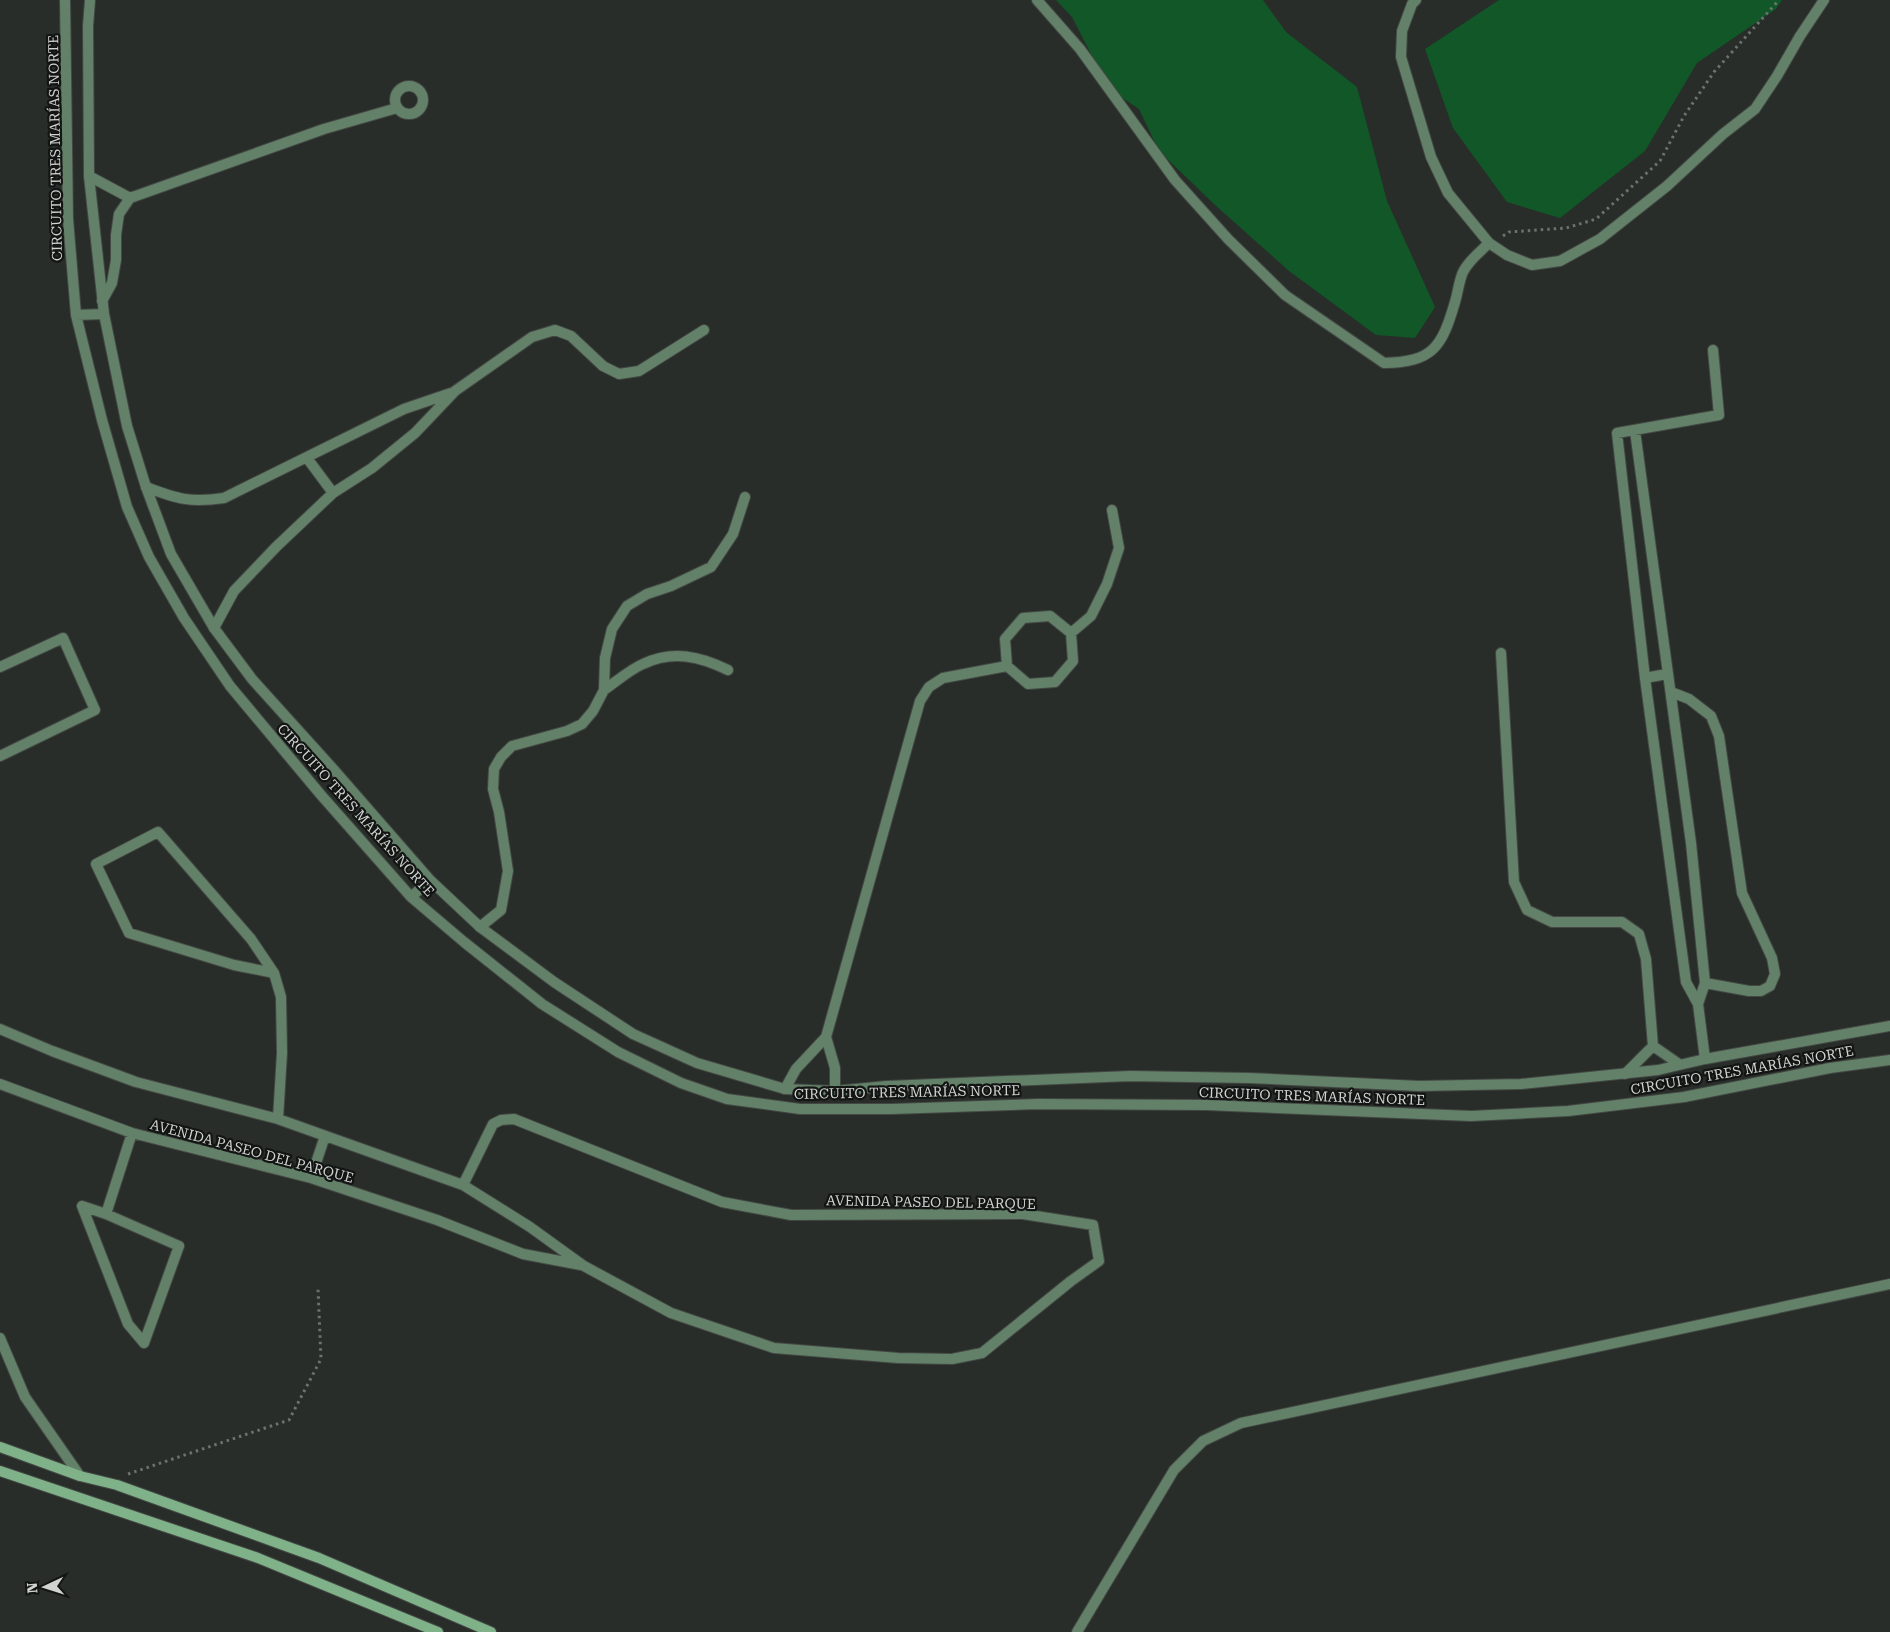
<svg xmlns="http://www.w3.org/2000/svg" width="1890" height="1632" font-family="'Roboto Serif',serif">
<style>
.green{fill:#115728}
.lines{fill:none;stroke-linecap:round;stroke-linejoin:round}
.service-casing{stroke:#434844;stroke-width:12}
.minor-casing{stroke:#434844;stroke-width:12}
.tertiary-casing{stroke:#434844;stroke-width:12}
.secondary-casing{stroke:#434844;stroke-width:12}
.path{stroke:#6e726f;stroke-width:3;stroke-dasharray:2.5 4;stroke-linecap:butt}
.service{stroke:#638168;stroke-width:10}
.minor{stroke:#638168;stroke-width:10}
.tertiary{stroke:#638168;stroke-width:10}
.secondary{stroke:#80b289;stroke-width:10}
.labels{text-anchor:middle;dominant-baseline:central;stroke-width:4.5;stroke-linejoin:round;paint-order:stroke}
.street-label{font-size:14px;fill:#d0d3d0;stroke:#121513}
</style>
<rect width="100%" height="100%" fill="#282d29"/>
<path class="green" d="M1056 0H1263L1286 32 1357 87 1387 201 1435 307 1415 338 1376 335 1289 271 1215 205 1159 151 1139 109 1109 89 1072 17Z
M1499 0H1782L1776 9 1697 63 1645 151 1560 218 1507 202 1453 128 1425 49Z"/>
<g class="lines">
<g class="service-casing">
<path id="service" d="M1037 0 1080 49 1175 180 1228 239 1285 295 1384 363C1433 362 1442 347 1455 302 1458 292 1459 281 1463 272 1469 260 1480 252 1489 243
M1416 0 1412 4 1402 31 1401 57 1431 157 1448 193 1489 243 1507 255 1532 265 1560 261 1600 239 1667 186 1723 134 1755 109 1777 76 1800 36 1824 0"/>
</g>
<g class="minor-casing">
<path id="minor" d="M395 100a14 14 0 1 1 28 0a14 14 0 1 1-28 0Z
M89 176 130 198
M102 301 112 283 116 260V235L119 214 130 198 324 129 397 108
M1635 431 1691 843 1705 983 1698 1004 1705 1059
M307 458 333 493
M146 487C177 499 191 503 224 498L404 409 451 393
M1050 616 1071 633 1073 661 1055 682 1028 684 1007 666 1005 639 1023 618Z
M214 628 234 591 276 547 333 493 372 468 415 433 455 391 532 337 555 330 571 336 603 366 619 374 639 371 704 330
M1071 633 1091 616 1107 584 1119 548 1112 510
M1501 653 1514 882 1527 910 1552 922H1622L1639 934 1646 959 1653 1046 1679 1064
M0 667 63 638 95 710 0 756
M1645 678 1667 674
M604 690C616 682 629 670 643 664 673 650 699 656 728 670
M1671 692 1689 699 1711 716 1719 736 1742 893 1772 958 1775 974 1770 986 1761 991H1749L1705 983
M480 927 501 910 508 871 499 812 493 789 494 769 501 757 512 746 567 731 582 724 593 711 604 690 605 658 612 629 627 606 647 594 671 586 711 567 733 534 745 497
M274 973 234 965 129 933 96 864 158 832 251 939 274 973 281 997 282 1053 278 1119
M1698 1004 1686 982 1645 678 1617 433 1719 415 1713 350
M0 1029 52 1051 136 1082 278 1119 463 1185 530 1227 584 1266 671 1313 774 1348 898 1358 952 1359 982 1353 1071 1281 1099 1261 1093 1225 1023 1214 791 1215 722 1202 514 1119 501 1120 493 1124 463 1185
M826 1037 835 1068V1091
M1625 1074 1653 1046
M0 1084 132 1133 311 1178 437 1220 523 1254 581 1265
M785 1089 796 1069 826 1037 920 701 929 687 943 678 1007 666
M311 1178 325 1136
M82 1206 128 1324 144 1343
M82 1206 106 1214 132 1133
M106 1214 179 1246 144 1343
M0 1338 25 1397 80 1476
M1077 1632 1174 1470 1203 1441 1241 1423 1890 1284"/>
</g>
<g class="tertiary-casing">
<path id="tertiary" d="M65 0 68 219 76 315 102 420 127 507 149 557 184 618 230 686 321 795 411 897 464 942 542 1004 618 1052 681 1083 727 1099 800 1109H892L1038 1104 1206 1105 1471 1116 1568 1111 1684 1097 1830 1068 1890 1060
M90 0 88 26 89 176 104 314 127 426 146 487 171 554 214 628 252 679 335 771 430 880 480 927 554 982 633 1034 697 1063 785 1089 835 1091 887 1086 1130 1076 1249 1078 1419 1086 1521 1084 1658 1070 1705 1059 1890 1026
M76 315 104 314
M411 897 430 880"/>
</g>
<g class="secondary-casing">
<path id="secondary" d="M0 1447 80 1476 117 1485 319 1558 491 1632
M0 1471 258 1558 438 1632"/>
</g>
<path class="path" d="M1503 236 1509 232 1566 228 1596 219 1660 161 1684 116 1714 72 1779 0
M128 1474 289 1420 321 1359 318 1289"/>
<use href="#service" class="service"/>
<use href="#minor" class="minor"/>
<use href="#tertiary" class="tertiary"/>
<use href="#secondary" class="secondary"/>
</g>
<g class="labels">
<g class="street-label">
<text transform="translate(55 148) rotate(-91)">CIRCUITO TRES MARÍAS NORTE</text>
<text transform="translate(356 810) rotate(48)">CIRCUITO TRES MARÍAS NORTE</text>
<text transform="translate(1742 1070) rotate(-10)">CIRCUITO TRES MARÍAS NORTE</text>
<text transform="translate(907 1092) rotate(-1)">CIRCUITO TRES MARÍAS NORTE</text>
<text transform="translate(1312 1096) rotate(2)">CIRCUITO TRES MARÍAS NORTE</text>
<text transform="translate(252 1151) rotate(15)">AVENIDA PASEO DEL PARQUE</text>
<text transform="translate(931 1202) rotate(1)">AVENIDA PASEO DEL PARQUE</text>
</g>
</g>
<g transform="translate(45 1587) rotate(266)" stroke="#121513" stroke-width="4" paint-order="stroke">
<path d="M0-4L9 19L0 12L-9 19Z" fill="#d0d3d0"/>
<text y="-8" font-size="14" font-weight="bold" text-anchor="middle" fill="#d0d3d0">N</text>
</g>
</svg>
